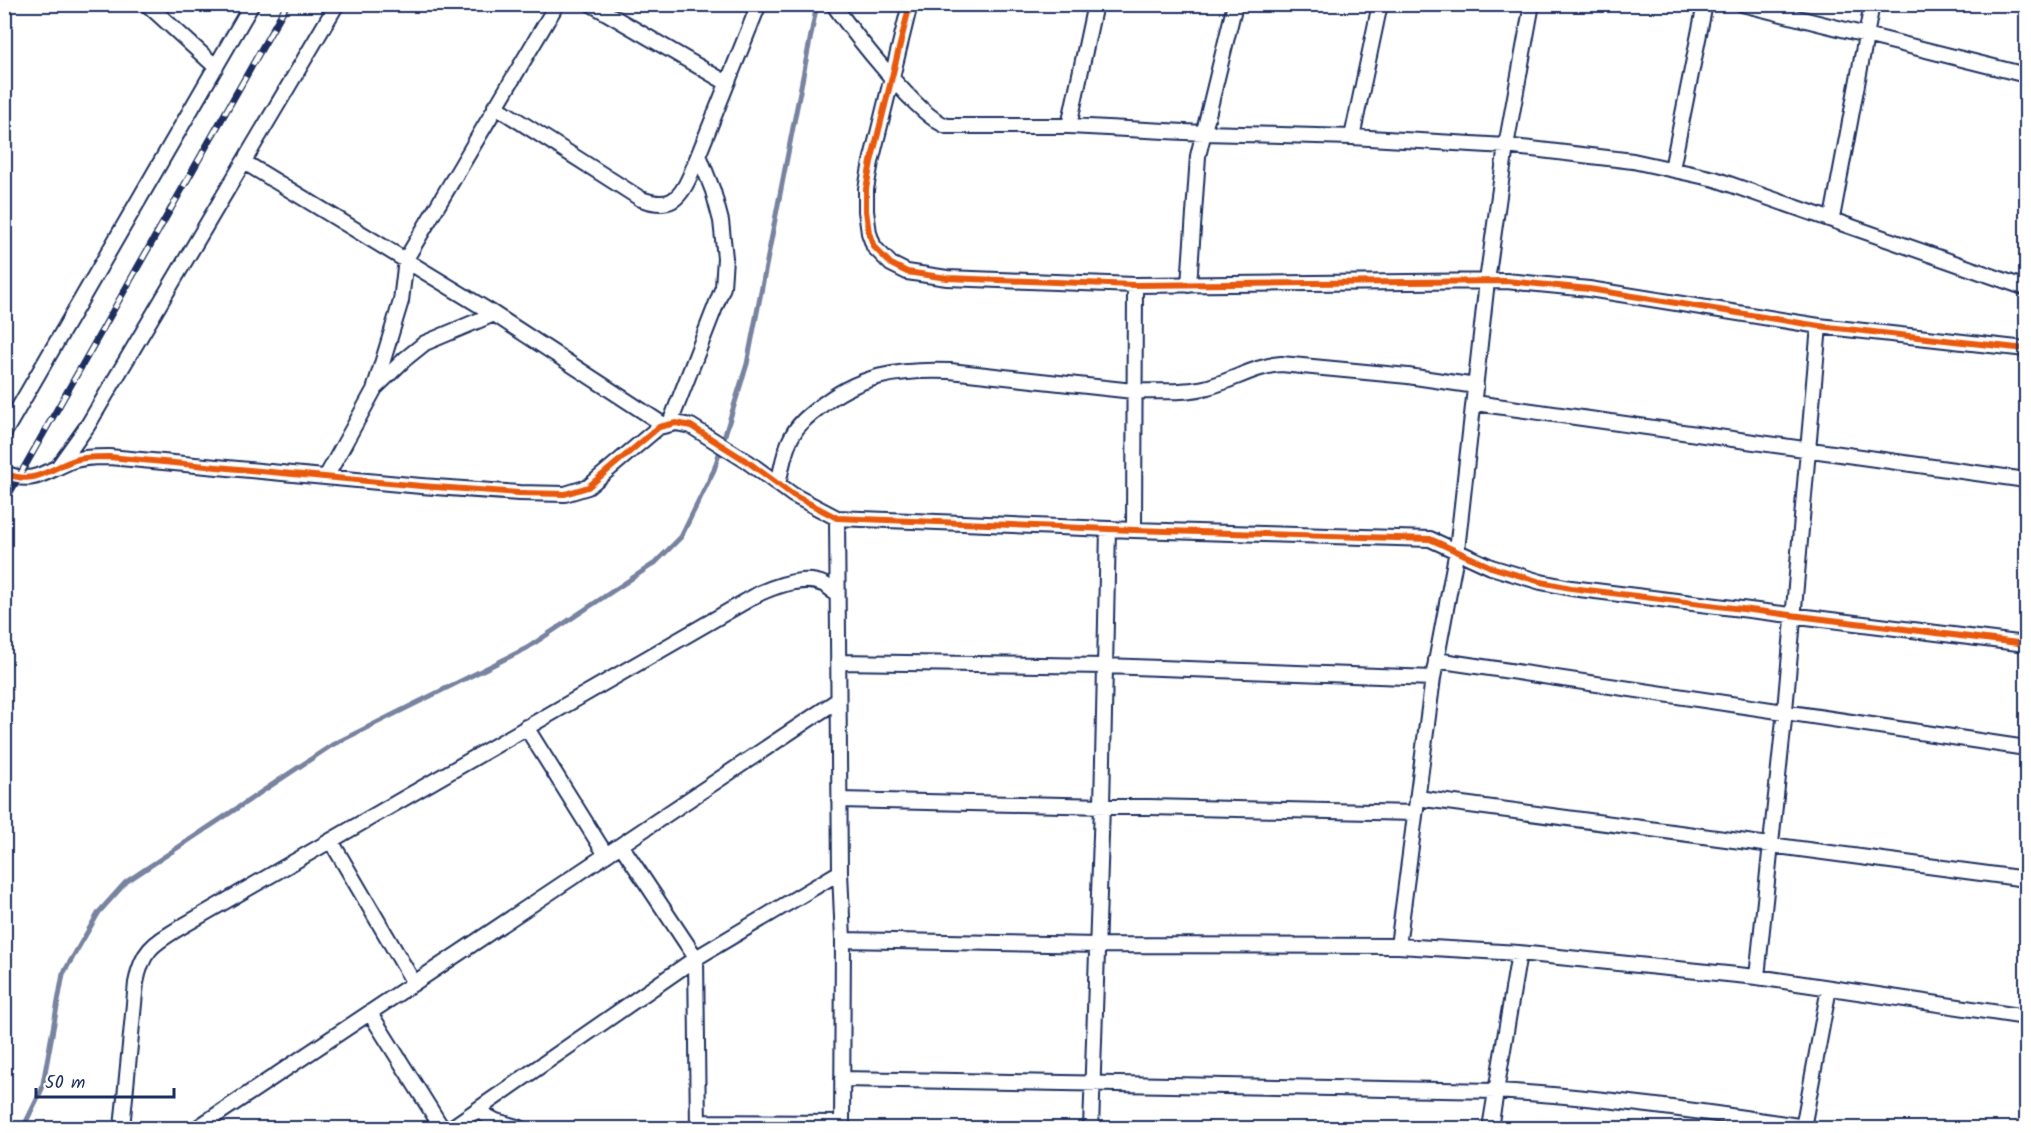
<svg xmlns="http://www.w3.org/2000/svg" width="2031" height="1133" font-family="Kalam,sans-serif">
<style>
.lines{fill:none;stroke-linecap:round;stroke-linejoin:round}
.stream{stroke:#77839f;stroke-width:5}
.minor-casing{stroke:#1b2f5e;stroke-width:18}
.minor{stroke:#fff;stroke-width:14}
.rail-casing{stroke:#1b2f5e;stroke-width:7}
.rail{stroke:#fff;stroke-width:4.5;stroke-dasharray:14;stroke-linecap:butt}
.cycleway-casing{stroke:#fff;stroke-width:10}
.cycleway{stroke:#e8590c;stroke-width:6}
</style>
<rect width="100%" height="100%" fill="#fff"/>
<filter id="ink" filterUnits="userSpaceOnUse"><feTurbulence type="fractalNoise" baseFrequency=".0167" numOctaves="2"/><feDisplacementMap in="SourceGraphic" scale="12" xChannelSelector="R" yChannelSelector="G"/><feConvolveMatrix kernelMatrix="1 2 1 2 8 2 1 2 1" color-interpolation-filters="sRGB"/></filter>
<g filter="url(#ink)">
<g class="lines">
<path class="stream" d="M23 1128 42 1089 63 974 99 912 126 882 332 745 527 648 655 563 681 537 714 470 747 364 817 4"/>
<g class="minor-casing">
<path id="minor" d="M147 4 216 67
M591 4 727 83
M833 4C852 31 919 118 947 126H1069L1204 133 1352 137 1506 146 1633 161 1715 179 2026 288
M910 4 871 162 866 189V211L869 233 874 247 891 264 907 272 947 278 1135 285 1506 281 1589 289 1819 326 2026 349
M1742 4 2026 75
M495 106 641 199C669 209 679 201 690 176L759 4
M1069 126 1095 4
M1352 137 1380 4
M244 162 494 314 664 425
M1672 169 1705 4
M1832 218 1872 4
M1189 285 1198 156 1235 4
M375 388 405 359 425 343 494 314
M1475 403 2026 480
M670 423 723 287 725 258 721 221 713 191 699 155
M4 433 252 4
M58 467 88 425 337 4
M4 473C32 484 42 474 67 463 79 457 96 457 109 457L421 486 519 493 565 494 588 487 659 427 676 423 691 426 748 462 793 495 837 518 1134 530 1430 539 1491 567 1541 582 1571 588 2026 644
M326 477 374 390 401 301 406 259 557 4
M778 484C782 468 784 450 792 436 798 424 807 417 817 409 858 375 898 369 950 371L1133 391C1157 391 1182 393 1204 388 1231 382 1254 366 1281 364L1408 376 1476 386
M837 518 840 872 843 940 842 1128
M1134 530 1135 285
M1436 660 2026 748
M838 662 1105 666 1433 678
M526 727 606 855
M1417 798 2026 879
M839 800 1415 813
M331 841 414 983
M621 845 696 958 698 1128
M843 940 1098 945 1398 946 1519 953 1757 977 2026 1017
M1398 946 1433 678 1457 550 1487 281 1506 146 1532 4
M1757 977 1785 710 1819 326
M370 1013 442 1128
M842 1079 1496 1091C1602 1097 1707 1112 1811 1128
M478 1111 496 1121 520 1128
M698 1122 842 1123
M122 1128 136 983C142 950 153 944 181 927L760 593C783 583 820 570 837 596
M197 1128 838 700
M451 1128 696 958 840 872
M1091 1128 1102 806 1108 529
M1490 1128 1519 953
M1803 1128 1829 988"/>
</g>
<use href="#minor" class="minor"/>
<g class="rail-casing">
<path id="rail" d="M4 503 287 4"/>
</g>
<use href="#rail" class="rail"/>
<g class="cycleway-casing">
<path id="cycleway" d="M910 4 871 162 866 189V211L869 233 874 247 891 264 907 272 947 278 1135 285 1506 281 1589 289 1819 326 2026 349
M4 473C32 484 42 474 67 463 79 457 96 457 109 457L421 486 519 493 565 494 588 487 659 427 676 423 691 426 748 462 793 495 837 518 1134 530 1430 539 1491 567 1541 582 1571 588 2026 644"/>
</g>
<use href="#cycleway" class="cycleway"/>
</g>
</g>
<rect width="2031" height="1133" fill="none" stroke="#fff" stroke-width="24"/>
<rect x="12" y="12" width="2007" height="1109" fill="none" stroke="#1b2f5e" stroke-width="2" filter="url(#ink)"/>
<path d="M36 1088v9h138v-9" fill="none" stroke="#1b2f5e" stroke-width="3"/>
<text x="45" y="1088" font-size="18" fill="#1b2f5e" stroke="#ffffff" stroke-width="4.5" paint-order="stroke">50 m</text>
</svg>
